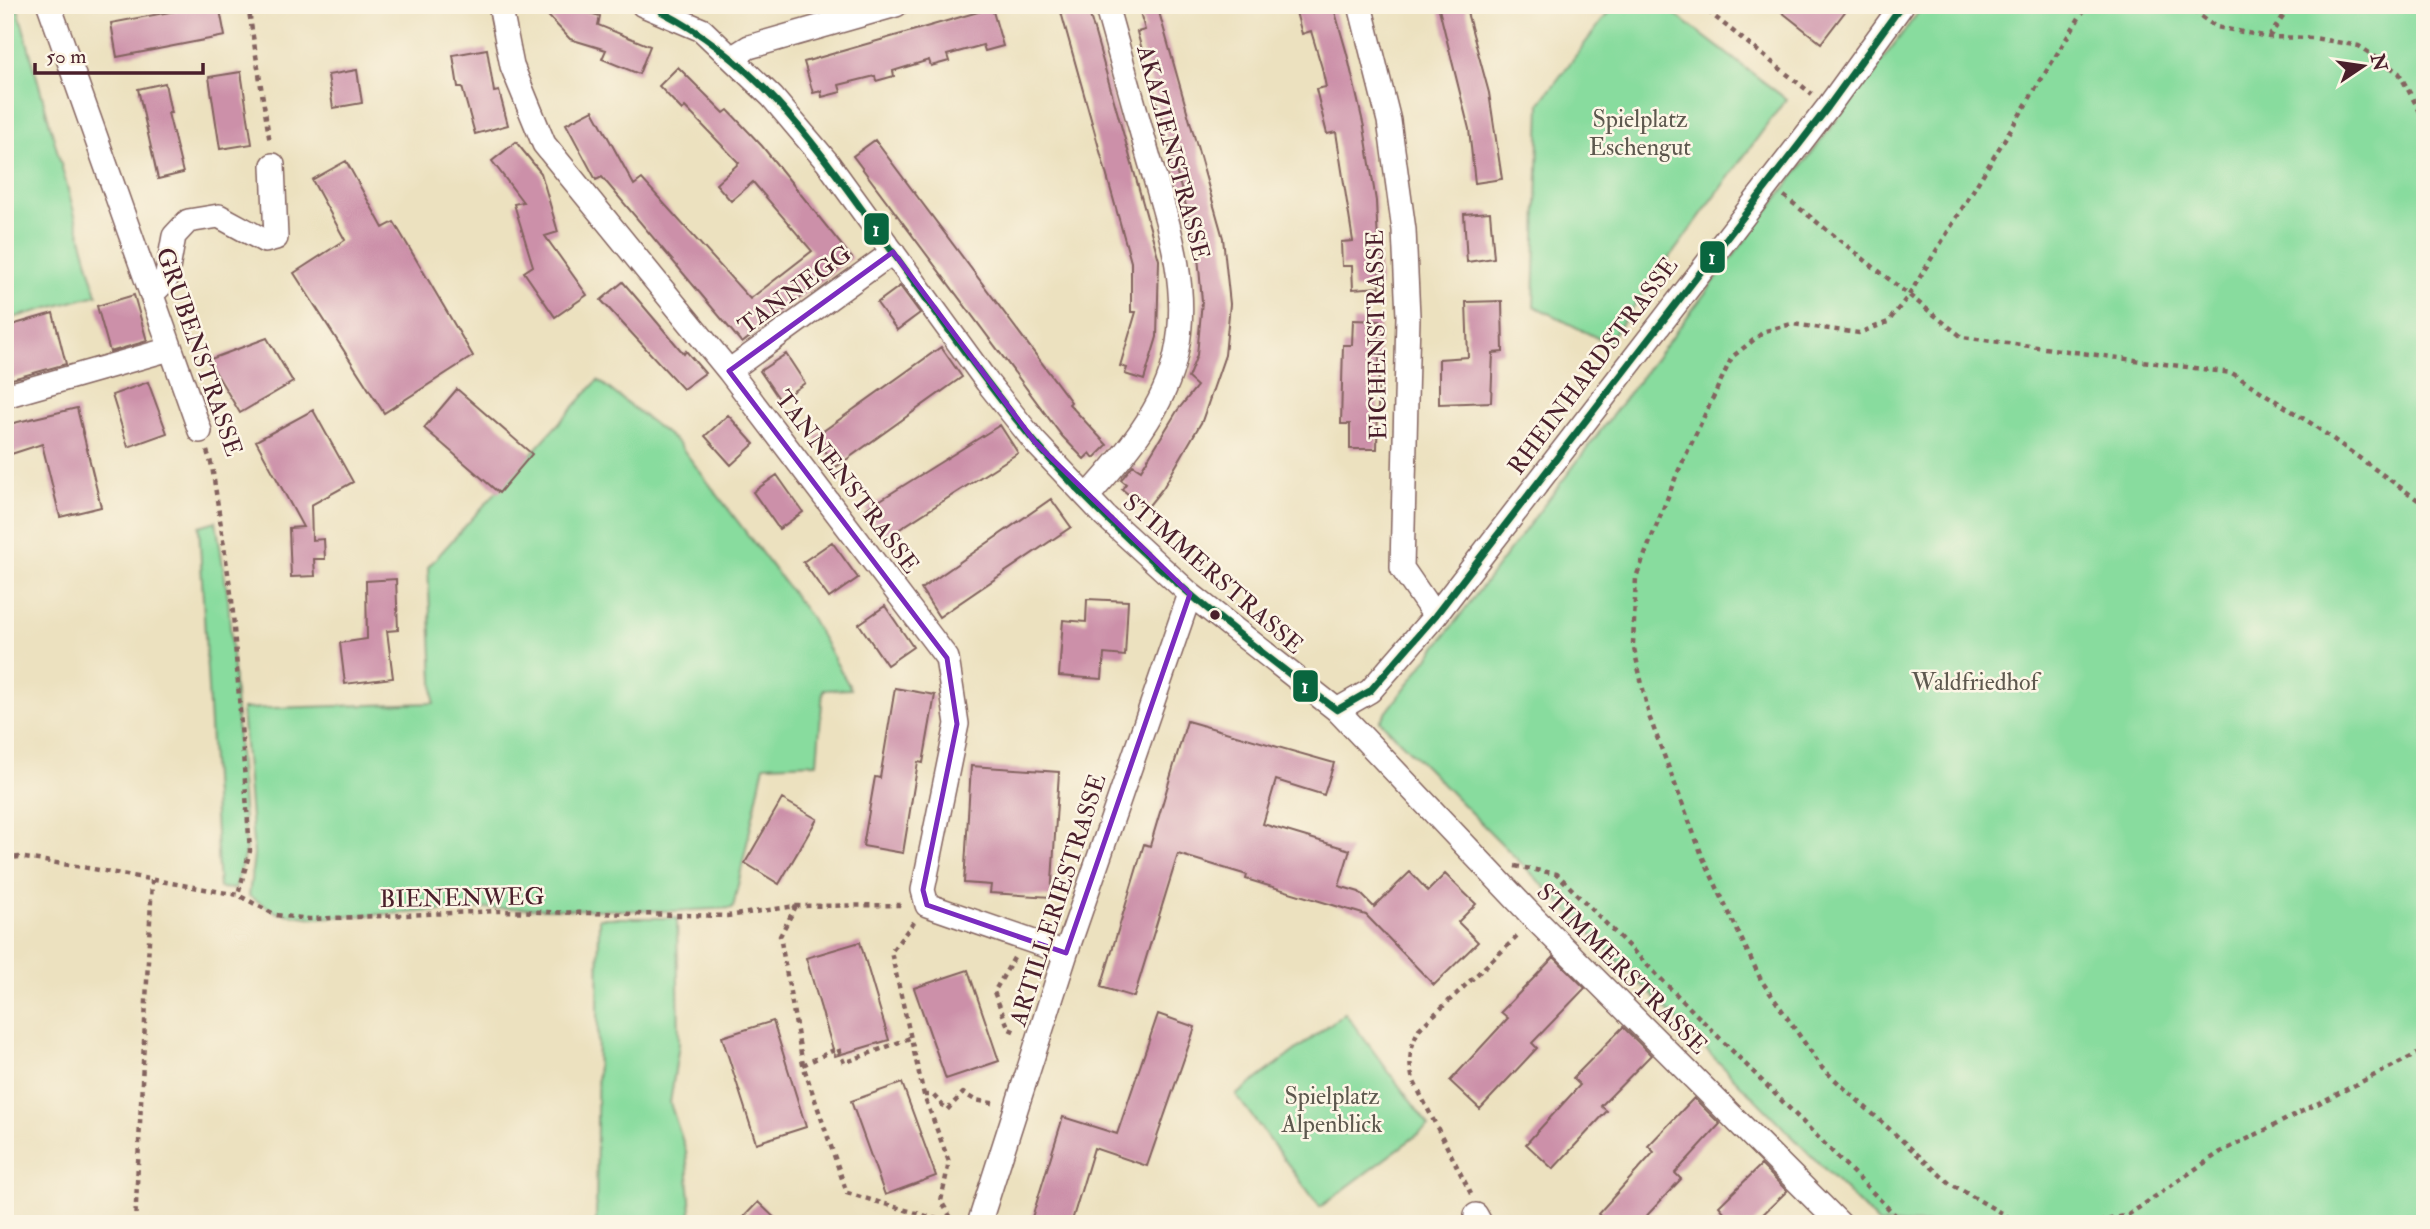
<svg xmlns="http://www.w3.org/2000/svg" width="2430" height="1229" font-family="'IM FELL Double Pica',serif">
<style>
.green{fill:#88dc9e;stroke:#697e64;stroke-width:2}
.building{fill:#cc90a9}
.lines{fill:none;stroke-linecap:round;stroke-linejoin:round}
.minor-casing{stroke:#83635f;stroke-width:26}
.path{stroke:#83635f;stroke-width:4.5;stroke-dasharray:5 5;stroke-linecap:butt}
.minor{stroke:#fff;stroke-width:23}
.bus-1-casing{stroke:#fcf5e5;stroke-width:12}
.bus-1{stroke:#09663f;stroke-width:7}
.marked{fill:none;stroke:#7b2cbf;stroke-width:5;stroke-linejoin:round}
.bus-dot{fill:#4a1f2b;stroke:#fcf5e5;stroke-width:2.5}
.labels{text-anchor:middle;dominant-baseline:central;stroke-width:5;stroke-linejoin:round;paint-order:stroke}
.park-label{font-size:24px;fill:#5d584e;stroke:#fcf5e5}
.street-label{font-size:24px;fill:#4a1f2b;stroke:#fcf5e5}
.line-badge{stroke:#fcf5e5;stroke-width:2.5}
.badge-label{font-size:19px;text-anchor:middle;font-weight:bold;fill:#fff}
</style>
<rect width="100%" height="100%" fill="#fcf5e5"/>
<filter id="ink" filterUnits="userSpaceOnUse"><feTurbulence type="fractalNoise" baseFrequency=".0143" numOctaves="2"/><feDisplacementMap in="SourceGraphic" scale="14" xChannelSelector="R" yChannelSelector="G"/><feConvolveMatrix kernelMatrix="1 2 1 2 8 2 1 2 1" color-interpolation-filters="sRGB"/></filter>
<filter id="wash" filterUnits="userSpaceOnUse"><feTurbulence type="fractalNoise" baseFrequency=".00686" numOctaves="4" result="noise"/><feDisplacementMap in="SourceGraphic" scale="28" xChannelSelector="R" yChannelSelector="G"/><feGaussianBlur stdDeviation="1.57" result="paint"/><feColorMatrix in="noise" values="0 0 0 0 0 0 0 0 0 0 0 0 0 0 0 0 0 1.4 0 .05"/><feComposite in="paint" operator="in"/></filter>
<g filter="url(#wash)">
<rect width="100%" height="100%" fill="#ece1bf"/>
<path class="green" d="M5 5H17L97 295 5 320Z
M1614 5H1663L1786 99 1607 343 1534 306 1540 103Z
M1924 5H2425V1224H1879L1380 721Z
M598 380 678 443 811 618 851 689 823 690 817 763 764 765 733 908 674 911 496 908 315 918 278 913 249 896 254 855 242 709 434 703 428 567Z
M216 521 228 598 246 849 235 889 219 888 199 526Z
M599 918H677L679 1044 670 1103 686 1151 692 1224H596Z
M1345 1013 1429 1126 1320 1207 1236 1095Z"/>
<g id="blocks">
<path class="building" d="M207 5H219L225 36 117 57 111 23Z
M538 5H562L600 16 598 25 650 46 639 74 602 59 606 50 570 39Z
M1059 5H1087L1159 260 1157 337 1144 380 1125 374 1127 368 1120 366 1136 312H1131V262Z
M1138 5H1157L1223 238 1230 304 1225 355 1202 421 1163 488 1146 509 1122 489 1126 484 1121 480 1133 465 1141 470 1177 411 1197 386 1188 378 1197 355 1202 301 1197 245 1137 32 1145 30Z
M1314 5H1333L1347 54 1364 127 1376 201 1380 287 1353 289 1352 266H1342L1341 242 1353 241 1336 132 1327 134 1316 89 1326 87 1322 68 1311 31 1302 34 1296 12Z
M1438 5H1465L1489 93 1502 179 1475 183 1469 129Z
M1773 5H1850L1821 43Z
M992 8 1003 46 985 51 983 45 947 55 949 61 931 66 929 60 893 71 894 76 876 81 875 76 839 85 841 92 822 97 821 91 813 93 804 62Z
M487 49 494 92 499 91 508 125 475 134 462 87H458L453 55Z
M678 67 724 113 728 110 762 146 852 258 742 343 602 177 596 180 566 124 593 110 634 185 642 179 750 299 812 251 753 182 731 201 716 184 739 163 685 107 682 110 659 86Z
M357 70 362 103 333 108 328 75Z
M241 72 252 144 220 149 209 77Z
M165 83 171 113H168L183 173 158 179 138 89Z
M875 140 1071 402 1069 404 1107 445 1094 458 1090 453 1084 459 1062 436 853 156Z
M516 142 541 173 558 232 545 236 587 295 555 317 524 272 533 266 514 204 523 202 492 161Z
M346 161 383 228 394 222 473 356 384 413 294 273 345 240 312 180Z
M1490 212 1494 258 1467 262 1464 214Z
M623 282 684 354 686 351 705 373 683 389 601 300Z
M900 286 920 313 897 330 877 303Z
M134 295 147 341 110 352 97 306Z
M1502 301 1503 352 1493 353 1491 402 1439 404V359L1468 357 1466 302Z
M53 313 66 364 5 381V327Z
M1353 320 1380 321 1377 449H1350V424H1341L1343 345H1352Z
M267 338 293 382 240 413 208 360Z
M941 347 962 377 836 467 815 437Z
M786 354 805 383 780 400 760 371Z
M148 382 167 433 128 447 112 395Z
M457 389 532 454 499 493 424 428Z
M77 408 101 507 60 517 42 444 5 456V425Z
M313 410 353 482 311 505 312 540 324 539 325 559H314L315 576 291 577 289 528 303 527 256 441Z
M728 415 754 444 731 465 705 436Z
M1000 425 1018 453 884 539 866 509Z
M777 475 803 512 779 529 753 492Z
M1051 499 1071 527 939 617 921 589Z
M832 542 858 578 829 598 803 562Z
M396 579 398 630 387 631 393 678 345 684 340 643 367 639 366 581Z
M1087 599 1128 601 1125 656 1104 654 1102 679 1059 676 1063 620 1086 622Z
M885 606 913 647 887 665 859 624Z
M895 688 935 695 923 763 918 762 903 853 863 846 875 777 880 778Z
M1187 721 1334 763 1324 795 1276 780 1263 824 1350 850 1339 886 1359 892 1374 907 1410 872 1428 891 1445 874 1476 904 1458 922 1478 942 1434 985 1366 915 1246 879 1247 875 1178 854 1134 997 1101 987 1144 844 1150 846Z
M971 766 1059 772 1051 897 990 893 991 885 964 883Z
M782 799 817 819 779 884 745 863Z
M860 942 889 1040 835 1056 806 958Z
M1554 957 1585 988 1532 1043 1537 1048 1480 1109 1450 1081 1508 1018 1501 1012Z
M968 970 999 1061 946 1079 914 988Z
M1158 1014 1195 1027 1147 1166 1094 1148 1071 1224H1030L1063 1117 1117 1134Z
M773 1021 806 1127 756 1143 722 1037Z
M1623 1027 1651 1055 1601 1106 1607 1111 1553 1169 1526 1144 1580 1085 1573 1078Z
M902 1083 936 1176 885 1195 851 1101Z
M1694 1098 1720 1124 1675 1173 1681 1179 1639 1224H1609L1598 1214 1654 1152 1648 1146Z
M1761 1165 1787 1191 1753 1224H1715L1725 1213 1719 1206Z
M758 1202 781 1224H737Z"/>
</g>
</g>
<g filter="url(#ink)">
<use href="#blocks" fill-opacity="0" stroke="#83635f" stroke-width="2"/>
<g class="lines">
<g class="minor-casing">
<path id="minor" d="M49 5 200 431
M500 5 512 66 544 144 729 371 947 658 957 724 923 890 927 905 1066 953
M643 5 702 30 772 97 827 162 987 382 1035 442 1105 516 1190 594 1337 710 1535 919 1840 1224
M1360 5 1389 121 1404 230 1408 316 1402 568 1435 616
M733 57 749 47 896 5
M152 294 166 280 174 236 188 221 219 216 265 241 276 238 273 165
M729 371 893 252
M5 396 170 349
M1087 497C1124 456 1165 409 1176 354 1191 285 1167 220 1148 155 1134 105 1120 55 1106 5
M1337 710 1370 691 1435 616 1828 107 1902 5
M1476 1215 1481 1224
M979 1224 1066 953 1190 594"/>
</g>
<path class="path" d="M248 5 270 143
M1700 5 1812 94
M2185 5 2216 27 2269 37 2314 38 2359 46 2399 73 2425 121
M2269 37 2291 5
M1784 196 1962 337 2232 373 2312 424 2425 505
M207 451 212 466 232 600 250 851 238 895
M5 859 19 857 82 867 238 895 276 915 309 919 498 911 727 916 796 906 905 905
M1515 866 1557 874 1904 1224
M796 906 780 936 803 1065 847 1193 954 1224
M914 922 891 952 924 1095 949 1162 941 1201 954 1223
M1014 958 994 992 1009 1029 1018 1033
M803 1065 838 1048 844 1063 910 1038
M924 1095H933L947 1110 963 1093 975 1100 997 1104
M1471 1194 1413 1080C1408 1060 1410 1047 1419 1029L1520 934
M135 1224 152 880
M2040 1224 2008 1217 1949 1183 1822 1068 1761 980 1703 858 1649 716 1633 644 1636 577 1677 474 1732 357 1765 331 1792 324 1859 333 1888 322 1909 295 2087 5
M2089 1224 2128 1215 2219 1153 2425 1050"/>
<use href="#minor" class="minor"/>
<g class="bus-1-casing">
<path id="bus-1" d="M664 5 662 12C760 62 818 149 881 236 931 305 979 375 1033 440 1122 544 1228 628 1337 710L1370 691 1435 616 1828 107 1902 5"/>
</g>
<use href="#bus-1" class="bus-1"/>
</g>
</g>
<path class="marked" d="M893 252 1035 442 1190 594 1066 953 927 905 923 890 957 724 947 658 729 371Z"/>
<circle class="bus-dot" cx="1215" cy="615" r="6"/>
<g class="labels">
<g class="park-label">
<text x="1640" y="119">Spielplatz<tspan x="1640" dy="28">Eschengut</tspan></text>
<text x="1975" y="682">Waldfriedhof</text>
<text x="1332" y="1096">Spielplatz<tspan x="1332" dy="28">Alpenblick</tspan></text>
</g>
<g class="street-label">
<text transform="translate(1173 153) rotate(75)">AKAZIENSTRASSE</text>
<text transform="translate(795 290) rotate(-36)">TANNEGG</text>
<text transform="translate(1377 335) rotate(-91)">EICHENSTRASSE</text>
<text transform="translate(199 352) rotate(71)">GRUBENSTRASSE</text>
<text transform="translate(1593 366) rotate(-53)">RHEINHARDSTRASSE</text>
<text transform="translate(847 482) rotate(53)">TANNENSTRASSE</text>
<text transform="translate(1213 574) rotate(41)">STIMMERSTRASSE</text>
<text transform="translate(462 898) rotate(-1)">BIENENWEG</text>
<text transform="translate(1058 900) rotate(-72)">ARTILLERIESTRASSE</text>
<text transform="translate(1622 969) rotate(45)">STIMMERSTRASSE</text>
</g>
</g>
<g class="line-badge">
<rect x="863" y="212" width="27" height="34" rx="7" fill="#09663f"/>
<rect x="1699" y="240" width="27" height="34" rx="7" fill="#09663f"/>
<rect x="1292" y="669" width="27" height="34" rx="7" fill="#09663f"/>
</g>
<g class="badge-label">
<text x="876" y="236">1</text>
<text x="1712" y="264">1</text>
<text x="1305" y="693">1</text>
</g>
<rect width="2430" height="1229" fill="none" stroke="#fcf5e5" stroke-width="28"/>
<g transform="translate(2363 66) rotate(77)" stroke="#fcf5e5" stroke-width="5" paint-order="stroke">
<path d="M0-5L12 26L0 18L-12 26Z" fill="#4a1f2b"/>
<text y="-10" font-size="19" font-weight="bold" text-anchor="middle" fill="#4a1f2b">N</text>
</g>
<path d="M35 63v10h168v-10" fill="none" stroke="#4a1f2b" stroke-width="3.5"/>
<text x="46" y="63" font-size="21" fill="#4a1f2b" stroke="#fcf5e5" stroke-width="5" paint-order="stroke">50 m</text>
</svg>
